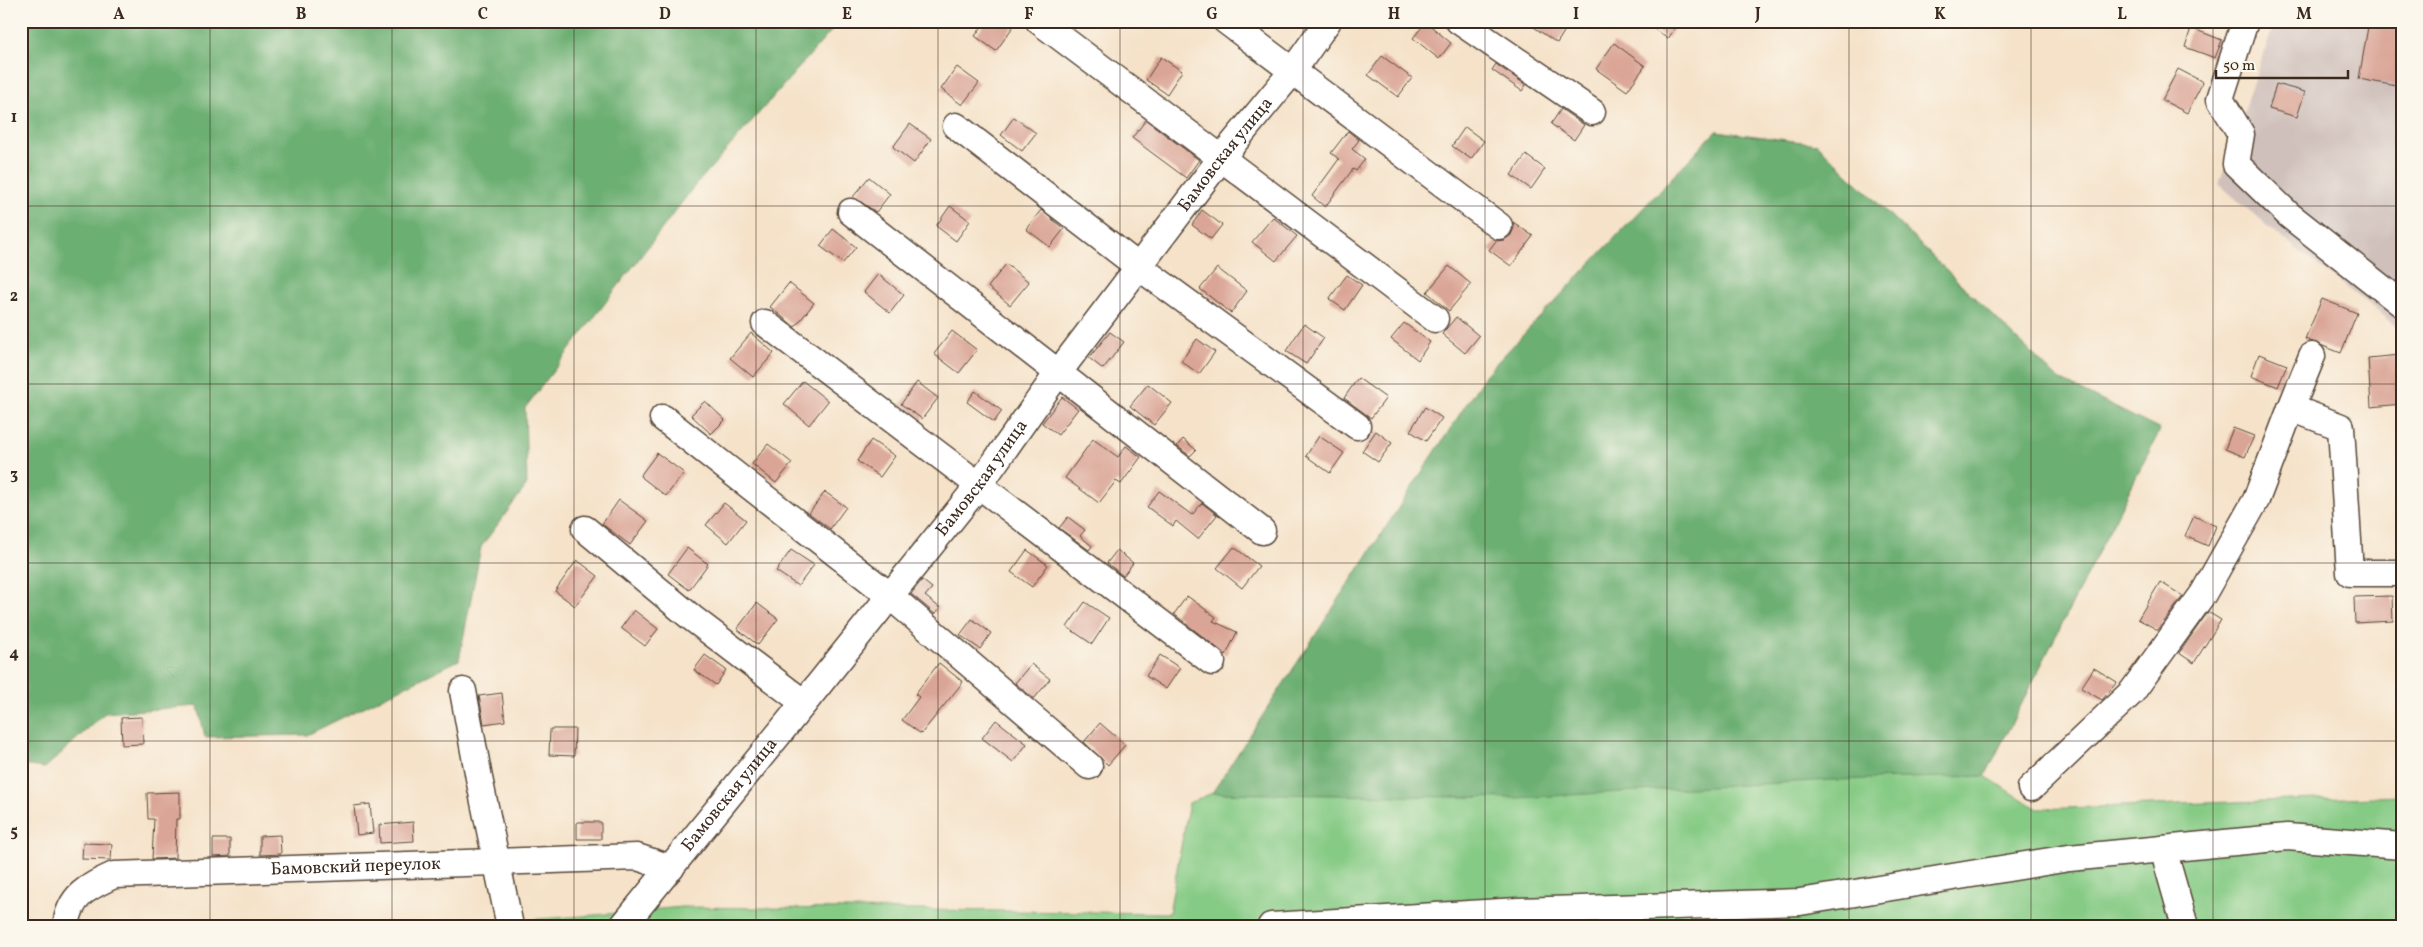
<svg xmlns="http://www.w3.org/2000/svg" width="2423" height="947" font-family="Vollkorn,serif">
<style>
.industrial{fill:#cfc0bb}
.green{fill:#86cb85;stroke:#607a52}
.forest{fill:#6caf72;stroke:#546c48}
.building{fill:#daa596}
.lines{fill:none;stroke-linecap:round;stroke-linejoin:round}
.minor-casing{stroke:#574638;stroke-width:29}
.minor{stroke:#fff;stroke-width:26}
.grid{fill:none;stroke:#3b2a1e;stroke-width:1;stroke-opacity:0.55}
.labels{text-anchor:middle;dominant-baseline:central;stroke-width:4;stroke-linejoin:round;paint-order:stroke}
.street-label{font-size:18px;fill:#3b2a1e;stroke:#fbf7ec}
.neatline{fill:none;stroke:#3b2a1e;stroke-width:2}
.grid-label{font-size:16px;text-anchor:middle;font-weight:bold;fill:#3b2a1e}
</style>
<rect width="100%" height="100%" fill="#fbf7ec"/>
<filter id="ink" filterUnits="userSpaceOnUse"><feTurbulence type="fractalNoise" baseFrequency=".02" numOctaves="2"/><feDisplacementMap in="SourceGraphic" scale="10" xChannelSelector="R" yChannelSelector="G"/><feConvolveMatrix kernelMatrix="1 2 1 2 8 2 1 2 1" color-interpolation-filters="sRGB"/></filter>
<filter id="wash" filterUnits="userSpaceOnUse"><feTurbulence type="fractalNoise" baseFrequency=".0096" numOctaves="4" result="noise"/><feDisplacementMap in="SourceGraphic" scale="20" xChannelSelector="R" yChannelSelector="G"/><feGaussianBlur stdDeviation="1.12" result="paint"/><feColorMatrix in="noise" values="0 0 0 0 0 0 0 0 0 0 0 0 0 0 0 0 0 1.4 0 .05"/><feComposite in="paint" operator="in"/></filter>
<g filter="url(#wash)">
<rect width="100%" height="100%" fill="#f5e2c9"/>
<path class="industrial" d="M2275 21H2402V330L2267 226 2219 184Z"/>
<path class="green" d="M1716 131 1817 144 2058 379 2160 430 1985 776 2038 809 2402 796V926H421L573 917 682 907 1169 913 1189 803 1212 793Z"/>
<path class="forest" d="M21 21H840L693 188 525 408 527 485 481 547 459 660 307 735 205 737 198 706 105 713 45 768 21 765Z
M1716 131 1817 144 2058 379 2160 430 1985 776 1831 780 1516 798 1212 793 1486 374Z"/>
<g id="blocks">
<path class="building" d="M986 21H1017L996 51 975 36Z
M1525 21H1571L1557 43Z
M1643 21H1679L1668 39Z
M2369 21H2402V87L2359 79Z
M1426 22 1451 43 1439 59 1413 38Z
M2191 28 2222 40 2215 58 2185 47Z
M1614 43 1645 66 1627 91 1596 69Z
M1382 56 1412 78 1398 97 1368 75Z
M1161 57 1182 71 1167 94 1146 80Z
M1496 64 1526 85 1522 91 1492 70Z
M957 67 979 83 962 105 941 89Z
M2178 69 2203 82 2187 113 2162 100Z
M2276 84 2305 92 2297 117 2269 109Z
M1561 109 1584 125 1574 140 1551 124Z
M1014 117 1036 133 1022 151 1001 135Z
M1146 120 1199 160 1186 178 1132 138Z
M910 124 931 139 914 163 893 147Z
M1465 127 1484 141 1471 159 1452 146Z
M1348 131 1359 140 1352 149 1365 159 1356 171 1353 169 1325 207 1312 196 1339 159 1331 153Z
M1526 155 1545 169 1531 189 1511 175Z
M869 177 890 194 876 212 853 197Z
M950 206 970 221 956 241 936 226Z
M1041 210 1064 229 1050 247 1026 229Z
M1202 210 1222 225 1211 239 1192 225Z
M1273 217 1297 236 1276 261 1252 242Z
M1513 222 1533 236 1511 266 1489 250 1496 241 1504 240 1511 235 1514 228Z
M833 229 856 247 843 263 820 246Z
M1006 264 1029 282 1010 305 988 287Z
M1449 266 1471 284 1449 311 1427 292Z
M1217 268 1247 291 1231 313 1200 289Z
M878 274 904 295 890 313 864 292Z
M1347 275 1362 285 1345 310 1329 299Z
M789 283 814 303 795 327 770 307Z
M2322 299 2357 313 2341 353 2305 339Z
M1456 317 1479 336 1465 353 1442 334Z
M1404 323 1430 342 1418 360 1391 339Z
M1304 324 1324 338 1306 364 1286 351Z
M952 331 977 350 959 373 934 354Z
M1110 332 1124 342 1103 369 1089 358Z
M751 333 774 353 753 377 730 358Z
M1197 339 1215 352 1199 374 1181 361Z
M2259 354 2287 365 2278 387 2251 376Z
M2400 355 2402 404 2371 407 2368 358Z
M1358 378 1386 398 1371 418 1344 398Z
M803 381 828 401 809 425 784 404Z
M917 382 938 398 922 419 901 404Z
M1148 384 1172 403 1154 425 1130 406Z
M975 391 1002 411 994 422 967 402Z
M1062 397 1078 409 1058 435 1042 423Z
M705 401 725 420 711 434 691 415Z
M1425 407 1442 418 1426 441 1410 431Z
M2233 428 2254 436 2245 457 2225 449Z
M1376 431 1392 443 1378 462 1362 451Z
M1319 436 1344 453 1330 473 1306 456Z
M1093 439 1118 457 1126 446 1141 457 1121 484 1116 481 1099 503 1065 478Z
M1183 439 1196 450 1190 456 1177 446Z
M871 440 895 456 880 477 857 461Z
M768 444 792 463 776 483 752 464Z
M657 453 684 473 666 496 640 476Z
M1159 491 1192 515 1202 503 1217 515 1198 539 1176 521 1173 526 1147 507Z
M825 492 846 507 830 529 809 513Z
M619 500 648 521 630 545 602 524Z
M724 503 746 520 728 543 706 525Z
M2194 516 2216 526 2208 546 2185 536Z
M1068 517 1085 530 1080 536 1092 546 1089 550 1059 528Z
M1234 547 1259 566 1242 588 1217 568Z
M687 548 708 564 689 590 668 574Z
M791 550 814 565 798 586 776 571Z
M1027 550 1048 565 1032 587 1011 572Z
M1117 550 1133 563 1123 576 1107 563Z
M577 560 598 576 575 606 555 591Z
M922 580 932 588 925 596 940 608 935 614 911 594Z
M2160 582 2183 596 2158 630 2138 619Z
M1187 596 1216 617 1213 621 1237 632 1226 655 1174 614Z
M2392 596 2393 621 2355 623 2354 597Z
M1085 602 1109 618 1092 644 1067 627Z
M757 603 778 619 758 645 737 629Z
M634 610 658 629 645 646 621 628Z
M2208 612 2221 620 2194 663 2179 653Z
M972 619 991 633 980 649 960 635Z
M705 655 726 670 716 685 694 670Z
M1160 655 1180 668 1166 689 1146 676Z
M939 663 963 682 921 734 902 720 919 697 915 694Z
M1031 664 1050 679 1034 699 1015 683Z
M2094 668 2117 682 2102 700 2081 688Z
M502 693 505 721 484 724 479 696Z
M142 717 143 744 122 745 121 718Z
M996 720 1027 744 1013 762 982 738Z
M1100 723 1125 745 1108 765 1084 742Z
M550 729H575L574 756 549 755Z
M180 792V819H176L175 858 152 859 154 819H148L147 793Z
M370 804 373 833 357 835 354 806Z
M413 822 414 841 380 843 379 825Z
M577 822H601V839H577Z
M280 835 281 854 260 855V836Z
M213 839H230V856L213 857Z
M83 843 112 844 111 860 82 859Z"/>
</g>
</g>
<g filter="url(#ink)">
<use href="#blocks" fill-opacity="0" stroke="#574638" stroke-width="1"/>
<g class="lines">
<g class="minor-casing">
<g id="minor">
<path d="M1039 21 1435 319"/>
<path d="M1226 21 1499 226"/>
<path d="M1459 21 1592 112"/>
<path d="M2245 21 2220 99 2241 134 2236 164 2289 215 2402 304"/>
<path d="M956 126 1139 267 1357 426"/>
<path d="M851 212 1262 531"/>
<path d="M765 323 1212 662"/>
<path d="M2312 356 2291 408 2341 427 2350 573H2402"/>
<path d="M663 418 889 595 1089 766"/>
<path d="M585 529 692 618 804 703"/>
<path d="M463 691 479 778 510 926"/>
<path d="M2031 788 2132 692 2203 594 2256 500 2291 408"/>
<path d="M2163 849 2185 926"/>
<path id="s1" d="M66 926C70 895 88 887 114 875L637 857 671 868"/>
<path id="s2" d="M623 926 804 703 979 485 1058 373 1222 157 1292 72 1328 21"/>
<path d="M1271 926 1518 911 1800 902 2069 858 2287 837 2402 846"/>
</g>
</g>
<use href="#minor" class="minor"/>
</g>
</g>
<path class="grid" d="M210 21V926M392 21V926M574 21V926M756 21V926M938 21V926M1120 21V926M1303 21V926M1485 21V926M1667 21V926M1849 21V926M2031 21V926M2213 21V926M21 206H2402M21 384H2402M21 563H2402M21 741H2402"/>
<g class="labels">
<g class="street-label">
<text stroke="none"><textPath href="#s2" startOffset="979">Бамовская улица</textPath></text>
<text stroke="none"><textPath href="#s2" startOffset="574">Бамовская улица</textPath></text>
<text stroke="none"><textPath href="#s2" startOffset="169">Бамовская улица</textPath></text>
<text stroke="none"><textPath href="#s1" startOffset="316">Бамовский переулок</textPath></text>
</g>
</g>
<rect width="2423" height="947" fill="none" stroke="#fbf7ec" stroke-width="55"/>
<path d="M2216 70v8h132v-8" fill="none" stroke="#3b2a1e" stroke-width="2.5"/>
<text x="2223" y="70" font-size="15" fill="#3b2a1e" stroke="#fbf7ec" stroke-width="4" paint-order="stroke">50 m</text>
<rect x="28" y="28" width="2368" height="892" class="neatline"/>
<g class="grid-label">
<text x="119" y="19">A</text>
<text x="301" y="19">B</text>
<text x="483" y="19">C</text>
<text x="665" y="19">D</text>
<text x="847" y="19">E</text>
<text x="1029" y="19">F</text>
<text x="1212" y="19">G</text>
<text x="1394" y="19">H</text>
<text x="1576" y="19">I</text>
<text x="1758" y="19">J</text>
<text x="1940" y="19">K</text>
<text x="2122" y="19">L</text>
<text x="2304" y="19">M</text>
<text x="14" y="122">1</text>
<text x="14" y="301">2</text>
<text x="14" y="479">3</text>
<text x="14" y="658">4</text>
<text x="14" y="836">5</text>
</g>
</svg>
